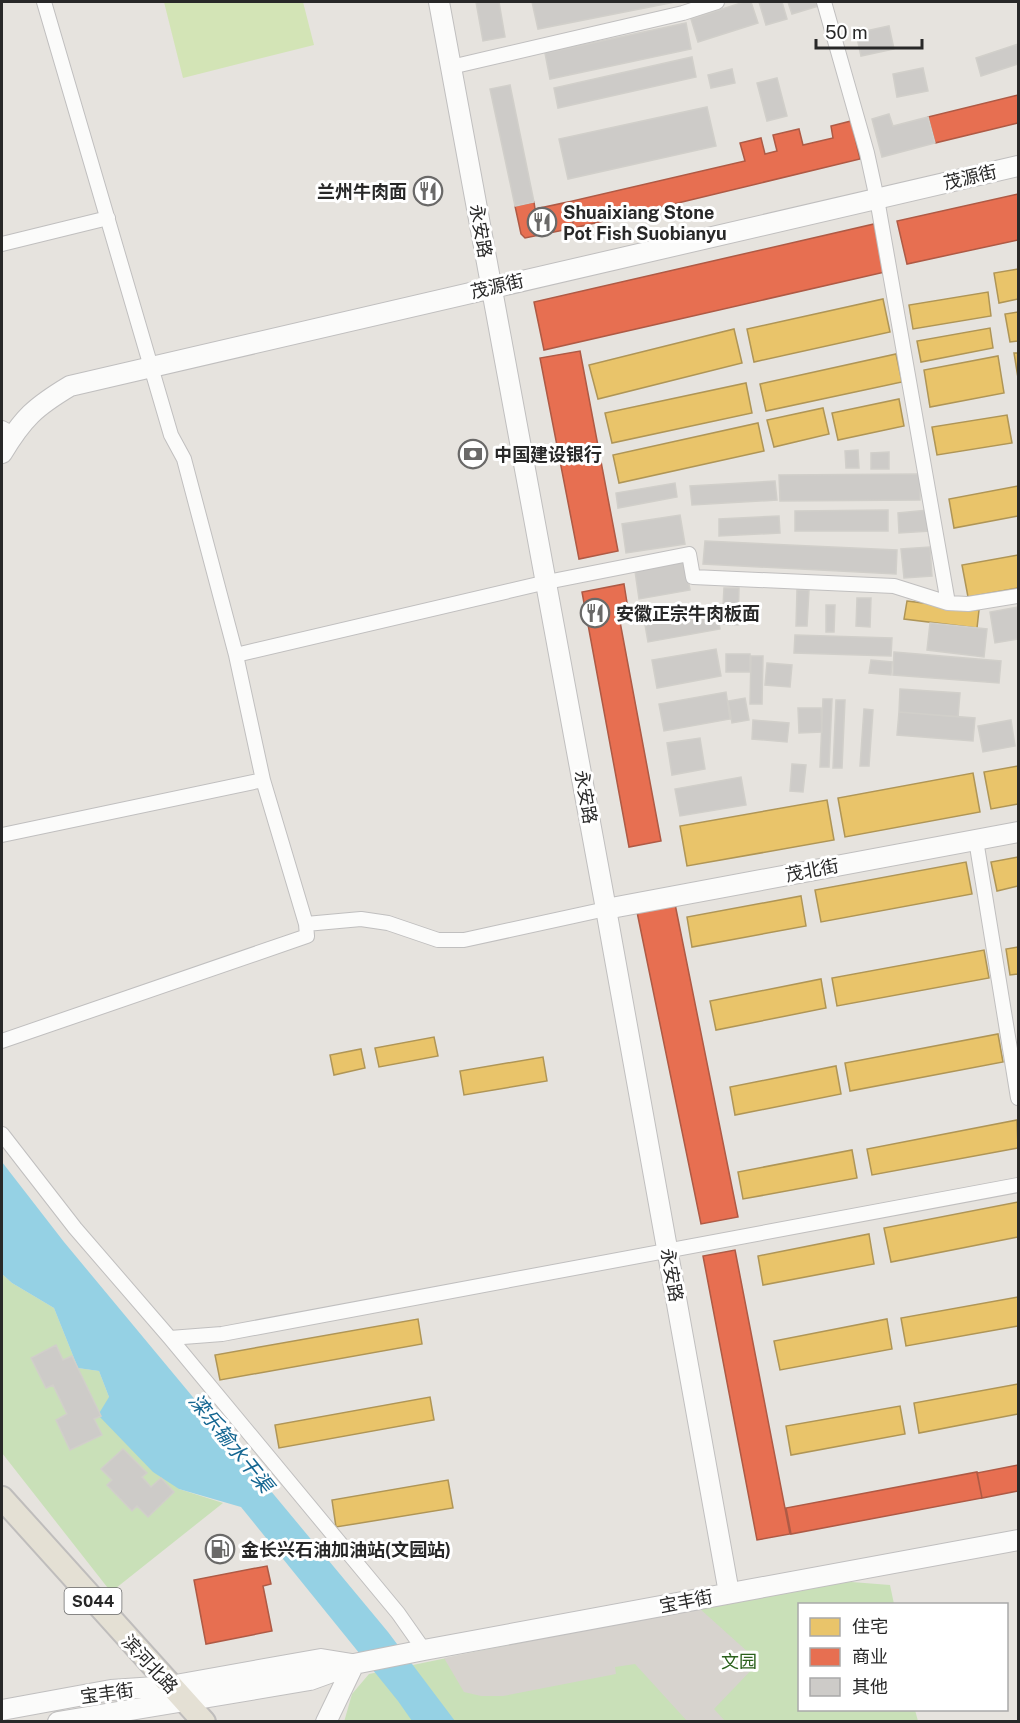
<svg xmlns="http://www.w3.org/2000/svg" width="1020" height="1723" font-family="'Public Sans','Noto Sans SC',sans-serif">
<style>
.green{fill:#c9e0b8}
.pitch{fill:#d3e4b6}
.plaza{fill:#d7d3ce}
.water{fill:#95d1e4}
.homes{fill:#e9c46a;stroke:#af9556;stroke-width:1.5}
.shops{fill:#e76f51;stroke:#ae5a45;stroke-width:1.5}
.building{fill:#cdcbc8;stroke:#d1cfca;stroke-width:1.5}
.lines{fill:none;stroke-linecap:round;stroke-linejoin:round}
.street-casing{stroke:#c0bfbf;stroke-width:16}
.secondary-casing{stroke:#c0bfbf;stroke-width:22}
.primary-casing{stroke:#bfbdbc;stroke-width:26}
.street{stroke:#fbfbfa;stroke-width:14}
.secondary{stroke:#fbfbfa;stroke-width:20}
.primary{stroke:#e4e0d4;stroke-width:22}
.labels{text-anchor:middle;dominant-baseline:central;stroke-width:6;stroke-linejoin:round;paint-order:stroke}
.shield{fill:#fff;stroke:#686868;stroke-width:1.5}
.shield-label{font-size:16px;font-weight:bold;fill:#282828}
.street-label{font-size:18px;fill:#282828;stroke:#fff}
.poi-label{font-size:18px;font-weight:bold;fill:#282828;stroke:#fff;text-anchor:start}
.park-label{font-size:18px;fill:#2b611d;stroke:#fff}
.water-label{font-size:20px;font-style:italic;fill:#146691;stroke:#fff}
</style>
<rect width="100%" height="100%" fill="#e6e3de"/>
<path class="green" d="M2 1274 12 1283 54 1308 78 1368 99 1371 109 1397 179 1489 223 1503 111 1592 2 1453Z
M826 1580 890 1585 894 1604H800V1710H915L918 1721 344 1722 352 1694 369 1674Z"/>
<path class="pitch" d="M164 2H303L314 45 183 78Z"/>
<path class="plaza" d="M699 1608 759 1662 714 1709 725 1721 688 1722 635 1664 615 1667 616 1674 503 1696H481L464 1692 444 1658Z"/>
<path class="water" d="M2 1162 64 1242 388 1632 455 1721H412L398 1701 241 1507 179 1489 153 1472 98 1415 109 1397 99 1371 78 1368 54 1308 12 1283 2 1274Z"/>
<path class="homes" d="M1018 269V299L999 303 994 273Z
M988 292 991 316 913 329 909 305Z
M883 299 890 332 754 362 747 329Z
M1018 312V341L1010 342 1005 314Z
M990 328 993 348 921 362 917 341Z
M734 329 742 363 598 399 589 365Z
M1014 353H1018V378Z
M896 354 902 382 766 411 760 384Z
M998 356 1004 393 930 407 924 370Z
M746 383 752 413 612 443 605 413Z
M899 399 904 426 838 440 832 413Z
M823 408 829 434 774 447 767 420Z
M1007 415 1012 443 937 455 932 427Z
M758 423 764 451 619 483 613 455Z
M1018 486V516L954 528 949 499Z
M1018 555V588L968 597 962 565Z
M907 601 979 610 977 628 904 619Z
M1018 766V804L991 809 984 772Z
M973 773 980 812 845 837 838 798Z
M827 800 834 840 687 866 680 826Z
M1018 857V886L997 891 991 862Z
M966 862 972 894 821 922 815 890Z
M801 896 806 926 692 947 687 917Z
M1018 947V974L1010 975 1006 949Z
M984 950 989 978 837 1006 832 978Z
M821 979 826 1008 716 1030 710 1001Z
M998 1034 1003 1062 850 1091 845 1063Z
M434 1037 438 1056 379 1067 375 1048Z
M361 1049 365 1068 334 1075 330 1055Z
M543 1057 547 1081 464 1095 460 1071Z
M836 1066 841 1094 735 1115 730 1087Z
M1017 1120 1018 1148 872 1175 867 1149Z
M852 1150 857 1178 743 1199 738 1172Z
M1018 1202V1237L891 1262 884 1228Z
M869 1234 874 1264 763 1285 758 1256Z
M1018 1297V1326L906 1346 901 1318Z
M418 1319 422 1344 220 1380 215 1355Z
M887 1319 892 1349 780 1370 774 1341Z
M1018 1384V1414L919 1433 914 1403Z
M430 1397 434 1420 279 1448 275 1425Z
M900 1406 905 1434 791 1455 786 1426Z
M448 1480 453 1508 336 1527 332 1500Z"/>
<path class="shops" d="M1018 95V123L935 143 928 117Z
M851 121 860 159 574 228 568 202 745 161 740 143 761 138 765 154 777 151 773 135 799 129 803 145 833 138 831 126Z
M1018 194V240L907 264 897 221Z
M534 202 535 209 568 202 574 228 525 238 521 234 515 206Z
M874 224 885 272 544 350 534 302Z
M580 351 618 551 579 559 540 358Z
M624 584 628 609 618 611 661 841 629 847 582 592Z
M675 904 738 1217 701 1224 637 912Z
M735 1250 790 1534 757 1540 703 1256Z
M1018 1465V1491L982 1498 977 1473Z
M977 1472 982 1498 791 1534 786 1508Z
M267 1566 271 1584 263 1586 272 1631 206 1644 194 1580Z"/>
<path class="building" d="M476 2H499L505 37 483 41Z
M532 2H675L538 29Z
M744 2H751L758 23 698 42 691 19Z
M759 2H782L787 19 766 25Z
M788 2H824L825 4 792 14Z
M686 23 691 49 550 79 545 53Z
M889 26 894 49 861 56 856 33Z
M1018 44V64L981 76 976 58Z
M692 57 696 77 558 108 554 88Z
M923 68 928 91 897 97 893 74Z
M732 69 735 83 711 88 708 75Z
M777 78 787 116 767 121 757 83Z
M510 85 534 202 515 206 490 89Z
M707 107 716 146 568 179 559 139Z
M889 114 893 126 928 117 935 143 882 157 872 119Z
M858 450 859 468H846L845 451Z
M889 452V469H871V453Z
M920 474V500L780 501 779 475Z
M775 481 777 500 692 505 690 486Z
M675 483 677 497 618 508 616 493Z
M888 510V531H795V511Z
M928 510 930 531 899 533 898 513Z
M680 515 685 544 626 553 622 524Z
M779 516 780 533 719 536V519Z
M705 541 897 550 896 574 703 564Z
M930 547 932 576 904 578 901 549Z
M685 562 690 590 639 599 635 571Z
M724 588H739L738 625 722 624Z
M797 590H809L807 626H796Z
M857 598H871L870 627 856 626Z
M826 605H835L834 632H826Z
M716 606 720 629 648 642 644 619Z
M1018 607V639L995 643 990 612Z
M930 623 987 629 984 657 927 650Z
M795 635 892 638 891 656 794 653Z
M716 649 721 676 657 688 652 660Z
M894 652 1001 661 999 683 893 675Z
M726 654H750V672H726Z
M751 656H763L762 704H750Z
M871 660 892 662 891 675 869 673Z
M767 663 792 665 790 687 765 685Z
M900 689 960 693 958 717 899 712Z
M726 692 730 719 664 731 659 704Z
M745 698 749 720 732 723 728 701Z
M823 699H832L829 767H820Z
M836 700H845L842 768H833Z
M798 708H821L822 732 799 733Z
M864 709 873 710 869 766H860Z
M899 712 975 718 973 741 897 735Z
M753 720 789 723 787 742 752 739Z
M1011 720 1015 746 983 752 978 726Z
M700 738 705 769 672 775 667 743Z
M792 764 806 765 803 792 790 791Z
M741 777 746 805 680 816 675 789Z
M56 1345 63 1360 72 1356 101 1416 94 1419 102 1435 70 1450 56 1420 67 1414 53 1385 46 1388 31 1358Z
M123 1449 147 1473 142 1477 151 1487 161 1478 174 1492 148 1517 137 1506 132 1511 107 1485 112 1480 101 1469Z"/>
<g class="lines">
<g class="street-casing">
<path id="street" d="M824 2 867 153 877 199 948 603
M451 67 683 13 717 2
M2 244 108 218
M2 428 13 434
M236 655 547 582 689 554 693 577 894 586 948 603 968 604 1018 596
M2 835 263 780
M976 840 1018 1098
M306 924 361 919 388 923 438 940H464L606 909
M2 1041 307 936 306 924 263 780 236 655 184 459 171 435 44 2
M2 1134 75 1228 170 1338 398 1613 424 1650
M170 1338 222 1334 1018 1185"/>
</g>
<g class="secondary-casing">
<path id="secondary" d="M439 2 606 909 729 1593
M2 453C23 418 35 407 70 386L1018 166
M606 909 1018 832
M2 1710 111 1690 170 1686 321 1659 352 1664
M58 1722 310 1680 354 1664 424 1650 1018 1540
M326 1722 354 1664"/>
</g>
<g class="primary-casing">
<path id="primary" d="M2 1498 204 1722"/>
</g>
<use href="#street" class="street"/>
<use href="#secondary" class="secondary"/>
<use href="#primary" class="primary"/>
</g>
<defs>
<g id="restaurant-ring" transform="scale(1.5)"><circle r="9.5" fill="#fff" stroke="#6a6968" stroke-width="1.5"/><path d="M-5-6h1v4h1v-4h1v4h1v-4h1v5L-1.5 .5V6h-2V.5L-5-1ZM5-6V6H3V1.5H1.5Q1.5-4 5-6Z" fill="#6a6968"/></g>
<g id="bank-ring" transform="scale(1.5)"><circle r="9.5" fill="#fff" stroke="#6a6968" stroke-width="1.5"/><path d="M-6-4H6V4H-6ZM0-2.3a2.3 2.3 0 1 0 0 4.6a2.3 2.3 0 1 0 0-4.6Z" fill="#6a6968"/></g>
<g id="fuel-ring" transform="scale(1.5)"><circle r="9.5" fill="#fff" stroke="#6a6968" stroke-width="1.5"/><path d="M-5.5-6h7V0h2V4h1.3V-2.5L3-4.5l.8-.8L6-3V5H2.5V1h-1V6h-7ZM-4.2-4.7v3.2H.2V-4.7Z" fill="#6a6968"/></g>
</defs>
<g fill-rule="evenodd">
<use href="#restaurant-ring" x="428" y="191"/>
<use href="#restaurant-ring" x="542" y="222"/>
<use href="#bank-ring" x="473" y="454"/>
<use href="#restaurant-ring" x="595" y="613"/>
<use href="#fuel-ring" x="220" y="1549"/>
</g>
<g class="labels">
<rect class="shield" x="64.5" y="1588" width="57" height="26" rx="4.5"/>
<g class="shield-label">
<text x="93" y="1601">S044</text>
</g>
<g class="street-label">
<text transform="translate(970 177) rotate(-13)">茂源街</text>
<text transform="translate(481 231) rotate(80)">永安路</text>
<text transform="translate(497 286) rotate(-13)">茂源街</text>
<text transform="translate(586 797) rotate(80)">永安路</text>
<text transform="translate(812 870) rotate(-11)">茂北街</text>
<text transform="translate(672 1275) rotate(80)">永安路</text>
<text transform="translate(686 1601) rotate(-11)">宝丰街</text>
<text transform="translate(150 1664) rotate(47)">滨河北路</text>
<text transform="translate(107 1693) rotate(-8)">宝丰街</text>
</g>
<g class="poi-label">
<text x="407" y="191" text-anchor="end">兰州牛肉面</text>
<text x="563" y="212">Shuaixiang Stone<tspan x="563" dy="21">Pot Fish Suobianyu</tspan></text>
<text x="494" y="454">中国建设银行</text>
<text x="616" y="613">安徽正宗牛肉板面</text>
<text x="241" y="1549">金长兴石油加油站(文园站)</text>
</g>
<g class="park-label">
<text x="739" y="1661">文园</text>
</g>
<g class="water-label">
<text transform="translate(231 1443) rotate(51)">滦乐输水干渠</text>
</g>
</g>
<rect width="1020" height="1723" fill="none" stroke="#282828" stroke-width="6"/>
<rect x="798" y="1603" width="210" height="108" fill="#ffffff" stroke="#a9a9a9" stroke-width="1.5"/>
<rect x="810" y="1618" width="30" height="18" fill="#e9c46a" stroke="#a9a9a9" stroke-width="1.5"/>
<text x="852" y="1633" font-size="18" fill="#282828">住宅</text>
<rect x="810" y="1648" width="30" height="18" fill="#e76f51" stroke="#a9a9a9" stroke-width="1.5"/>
<text x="852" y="1663" font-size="18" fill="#282828">商业</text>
<rect x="810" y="1678" width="30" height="18" fill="#cdcbc8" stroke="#a9a9a9" stroke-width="1.5"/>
<text x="852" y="1693" font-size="18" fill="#282828">其他</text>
<path d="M816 39v9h106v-9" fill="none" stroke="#282828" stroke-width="3"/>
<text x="825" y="39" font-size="18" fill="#282828" stroke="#ffffff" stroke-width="4.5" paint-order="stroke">50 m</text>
</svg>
